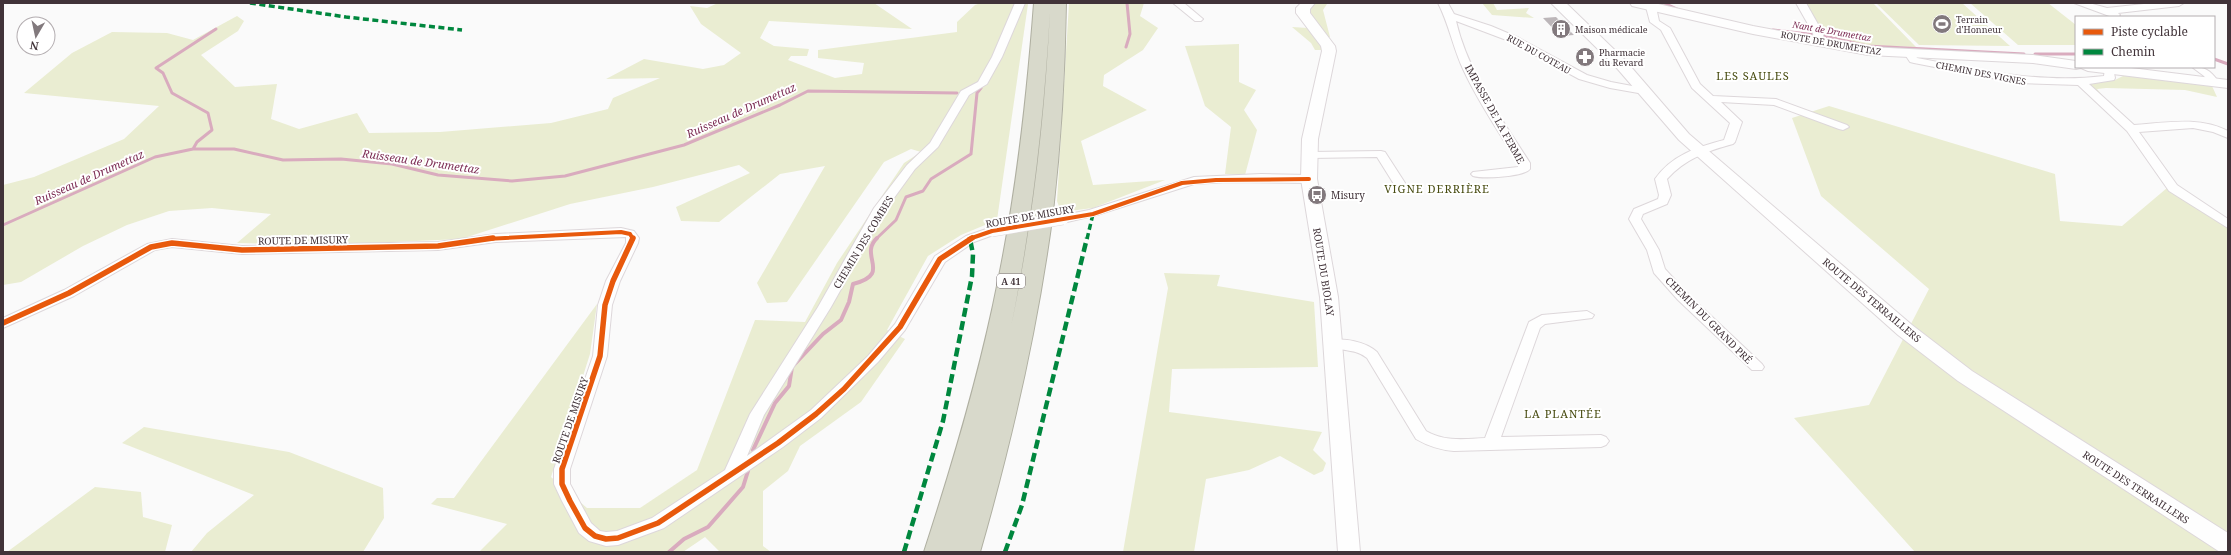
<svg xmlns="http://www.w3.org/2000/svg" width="2231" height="555" font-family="'Noto Serif',serif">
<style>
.green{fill:#eaedd2}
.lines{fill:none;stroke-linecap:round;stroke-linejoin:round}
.stream-far1{stroke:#d9abbe;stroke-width:3}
.stream{stroke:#d9abbe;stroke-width:4}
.building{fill:#bcb6b9}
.street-casing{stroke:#ddd7da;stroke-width:2}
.secondary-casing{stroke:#ddd7da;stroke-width:2}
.highway-casing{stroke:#afafa1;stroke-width:2}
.street{fill:#fefefe;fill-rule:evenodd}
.secondary{fill:#fefefe;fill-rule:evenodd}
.highway{fill:#d8d9cb;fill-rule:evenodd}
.street-bridge-casing{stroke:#ddd7da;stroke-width:12;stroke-linecap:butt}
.street-bridge{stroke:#fefefe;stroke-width:11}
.quiet-far1{stroke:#00873e;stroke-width:3.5;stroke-dasharray:6 3.5;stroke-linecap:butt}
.quiet{stroke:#00873e;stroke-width:4.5;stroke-dasharray:9 4.5;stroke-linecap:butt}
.cycleway-far1-casing{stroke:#fff;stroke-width:6}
.cycleway-casing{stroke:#fff;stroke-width:8}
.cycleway-far1{stroke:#e8590c;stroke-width:4}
.cycleway{stroke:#e8590c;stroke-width:5.5}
.labels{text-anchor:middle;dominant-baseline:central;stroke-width:4;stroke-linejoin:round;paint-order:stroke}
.far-poi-label{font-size:9px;fill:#413339;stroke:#fff;text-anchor:start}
.far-water-label{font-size:9px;font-style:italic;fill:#7d2e55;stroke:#fff}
.far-street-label{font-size:9px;fill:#413339;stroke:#fff}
.shield{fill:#fff;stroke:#7a7074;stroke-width:1}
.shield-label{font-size:9px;font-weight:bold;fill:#413339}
.street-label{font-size:10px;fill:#413339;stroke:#fff}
.poi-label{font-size:10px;fill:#413339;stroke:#fff;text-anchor:start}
.neighbourhood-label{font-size:11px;letter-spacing:1px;fill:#484c11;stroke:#fff}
.water-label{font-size:11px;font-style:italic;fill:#7d2e55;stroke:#fff}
</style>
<rect width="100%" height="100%" fill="#fafafa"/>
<path class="green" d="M718 3H874L912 29 769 21 760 38 774 46 809 49 807 56H791L788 60 835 78 862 74 864 63 818 58V50L957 32V22L975 5 981 3 1028 4 997 220 961 235 928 256 887 330 905 339 861 402 800 446 788 471 763 491V546L771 552H720L705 537 683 552H479L507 524 431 504 437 498H454L597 304 590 354 551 477 587 508H640L697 470 755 320 805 322 837 263 904 163 921 152 911 149 884 162 787 302 767 303 757 283 825 166 780 174 719 222 681 221 676 207 750 173 739 165 653 187 570 204 461 239 326 245 237 243 271 214 212 208 169 211 127 225 83 246 21 282 3 285V185L34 177 124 139 159 106 24 93 72 53 112 32 167 33 193 40 237 16 244 21 238 31 201 55 235 87 277 84 271 119 299 129 357 113 369 133 440 132 551 123 608 109 613 98 660 78 606 79 644 59 703 69 724 65 741 53 701 24 690 6 707 8Z
M1069 3H1144L1140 16 1158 28 1143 50 1104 75 1103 86 1147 110 1081 141 1093 185 1165 180 1093 208 1061 212 1057 201Z
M1313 3H1347L1327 4 1323 10 1330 37 1325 38 1308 15V9Z
M1482 3H1493L1497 10 1529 8 1526 13 1534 18 1492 15Z
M1804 3H1873L1916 47 1864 45 1822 34Z
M1876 3H1962L2010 46 1919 45Z
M1970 3H2048L2076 25V45H2018Z
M1292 27 1308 28 1324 50H1315L1311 43Z
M1239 44V82L1256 90 1244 110 1257 130 1245 175 1225 174 1231 127 1205 106 1185 46Z
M2123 76 2150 77 2212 86 2217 97 2185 90 2106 88 2097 89 2102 95 2086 84 2115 80Z
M1829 106 2055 174 2060 221 2122 226 2167 188 2228 225V552H1915L1794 418 1869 405 1929 289 1821 196 1792 118Z
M1164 273 1220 275 1217 286 1314 302 1318 367 1172 369 1169 412 1322 432 1313 450 1326 463 1323 471 1314 475 1280 456 1249 470 1206 479 1194 552H1123L1168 288Z
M144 427 289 452 383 488 384 518 363 552H191L207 533 254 495 122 443Z
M95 487 141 492 143 517 172 525 165 552H7Z"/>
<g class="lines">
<path class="stream-far1" d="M1664 3 1677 9
M1773 30 1825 36 1867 46 2024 54
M1126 47 1130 34 1127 3
M2035 54H2076
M2214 59 2228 64
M193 149 197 142 212 130 208 113 172 93 163 73 156 68 216 29
M3 225 155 157 193 149H234L283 160 341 159 392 164 438 175 512 181 565 176 684 145 780 105 808 91 957 93
M876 239 896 220 906 197 923 191 931 179 971 154 977 93 981 88"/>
<path class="stream" d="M753 450 775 403 789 386 792 367 823 334 841 320 849 302 853 284C893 274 858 256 877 238
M669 552 684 539 708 527 743 487 748 471"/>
</g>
<path class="building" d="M1556 17 1574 35 1560 36 1543 18Z"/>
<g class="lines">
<g class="street-casing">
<path id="street" d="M1015 3H1025L1002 57 987 84 969 95 938 147 915 169 886 209 831 307 764 415 747 456 811 410 868 356 895 324 935 256 966 236 992 227 996 228 998 231 996 234 974 242 945 262 905 330 878 362 821 418 783 447 664 528 618 545 606 546 589 541 579 533 562 501 554 484V469L593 356 598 305 606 281 626 243V237L496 242 438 250 242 254 172 247 155 250 74 296 3 328V318L64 290 147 244 172 239 242 246 438 242 496 234 621 228 634 231 639 238 638 243 620 281 612 305 607 356 570 469V484L591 523 600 531 606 532 617 531 652 518 725 470 750 414 818 307 874 208 907 165 930 143 961 91 978 82 992 57Z
M1173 3H1184L1203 19 1201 21H1195Z
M1438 3H1448L1454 14 1491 26 1517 37 1587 75 1611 82 1648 89 1649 91 1644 94 1610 88 1579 79 1509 41 1456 21C1468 73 1502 119 1530 163V169C1524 177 1483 179 1473 176L1471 174 1473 172 1518 167V163C1499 132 1478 102 1463 69 1453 48 1449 24 1438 3Z
M1796 3H1806L1823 33V43L1819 44 1814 41 1813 33Z
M2074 3H2089L2107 8 2153 3H2184L2179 6 2118 13 2120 15 2118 17H2112Z
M1651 4 1656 7 1659 21 1670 28 1700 84 1713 96 1776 99 1847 125 1849 127 1843 130 1839 129 1774 105 1721 102 1742 122 1735 142 1733 144C1707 151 1685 159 1667 179L1671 195 1667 204 1643 214 1641 219 1659 250 1665 269 1688 294 1762 364 1764 367 1762 370H1752L1678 300 1654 273 1647 250 1629 219 1634 209 1658 199 1659 195 1655 179C1672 155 1697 147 1724 140L1730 123 1692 88 1661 30 1650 22 1646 7Z
M1909 50 1913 51 1917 58C1980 70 2040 84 2104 76L2105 68H2113L2115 78 2114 80 2089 84 2134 125C2166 123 2198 116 2228 131V138L2213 132 2193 128 2139 132 2177 185 2228 219V228L2169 191 2127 131 2078 85 2017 83 1914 63 1910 62 1904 53Z
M2192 67C2205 67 2210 70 2218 81L2213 84 2209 83 2204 76Z
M1381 151 1385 152 1407 186 1405 189H1397L1377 157 1310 158 1304 155 1310 152Z
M1261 174 1309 175 1315 179 1309 183 1227 182 1194 184 1097 215 1063 223 1057 219 1059 216 1089 210 1194 177Z
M1587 311 1594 315 1592 318 1545 324 1540 328 1501 437 1601 435 1606 437 1609 441 1606 445 1601 447 1454 451C1440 450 1428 446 1416 439L1367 358C1356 349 1343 351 1329 347L1327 344 1329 341C1343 337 1366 342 1377 352L1426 431C1445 442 1465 439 1485 438L1529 322 1542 315Z"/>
</g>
<g class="secondary-casing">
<path id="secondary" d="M1301 3H1315L1310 9V13L1335 46 1336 51 1318 139 1317 179 1338 297 1360 552H1338L1320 297 1301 179 1302 139 1322 51 1321 46 1296 13V8Z
M1551 3H1566L1625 60 1689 134 1912 325 1972 371 2228 533V552H2220L1958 381 1898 335 1679 140 1615 66Z
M1630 3H1654L1753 26 1868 47 2033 55 2076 61V67H2123L2228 80V88L2088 71 2081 68 2076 69 2033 63 1868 55 1753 34 1632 6Z"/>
</g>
<g class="highway-casing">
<path id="highway" d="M1034 3H1066C1065 73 1061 142 1053 212 1038 327 1012 440 980 552H952L956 539 952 552H924C953 463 980 373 998 281 1017 189 1027 97 1034 3ZM1050 11C1045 117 1033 222 1011 327 1032 222 1044 117 1050 11Z"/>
</g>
<use href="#street" class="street"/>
<use href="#secondary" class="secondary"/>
<use href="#highway" class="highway"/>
<g class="street-bridge-casing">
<path id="street-bridge" d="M992 231 1063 219"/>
</g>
<use href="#street-bridge" class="street-bridge"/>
<path class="quiet-far1" d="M250 3 346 17 462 30
M1087 239 1093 214"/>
<path class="quiet" d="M904 552 943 421 972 276 973 254 970 239
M1005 552 1022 505 1087 238"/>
<g class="cycleway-far1-casing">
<path id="cycleway-far1" d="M486 239 621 232 630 234 633 239
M969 239 992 231 1093 214 1182 183 1216 180 1309 179"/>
</g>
<g class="cycleway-casing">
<path id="cycleway" d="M633 238 613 281 605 305 600 356 562 469V484L570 501 585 528 595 536 606 539 618 538 658 523 778 443 816 414 844 389 900 327 940 259 972 238
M3 323 69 293 151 247 172 243 242 250 438 246 493 238"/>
</g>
<use href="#cycleway-far1" class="cycleway-far1"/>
<use href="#cycleway" class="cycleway"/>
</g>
<defs>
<g id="stadium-disc" transform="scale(1)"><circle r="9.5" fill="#82797d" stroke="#fff"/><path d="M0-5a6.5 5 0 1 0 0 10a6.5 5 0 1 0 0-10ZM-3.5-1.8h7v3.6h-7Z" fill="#fff"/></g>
<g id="building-disc" transform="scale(1)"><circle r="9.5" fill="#82797d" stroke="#fff"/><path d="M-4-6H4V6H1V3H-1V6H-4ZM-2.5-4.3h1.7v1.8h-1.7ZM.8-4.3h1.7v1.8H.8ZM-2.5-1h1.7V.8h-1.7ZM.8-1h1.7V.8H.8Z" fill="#fff"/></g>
<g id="pharmacy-disc" transform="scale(1)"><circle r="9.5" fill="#82797d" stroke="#fff"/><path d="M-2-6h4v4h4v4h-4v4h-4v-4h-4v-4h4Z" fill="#fff"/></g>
<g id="bus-disc" transform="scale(1)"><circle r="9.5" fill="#82797d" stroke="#fff"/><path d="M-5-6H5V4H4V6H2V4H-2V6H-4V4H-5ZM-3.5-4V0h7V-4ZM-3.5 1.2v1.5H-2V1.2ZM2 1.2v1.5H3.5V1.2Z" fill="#fff"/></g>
</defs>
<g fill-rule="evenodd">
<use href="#stadium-disc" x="1942" y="24"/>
<use href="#building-disc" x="1561" y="29"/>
<use href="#pharmacy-disc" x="1585" y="57"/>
<use href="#bus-disc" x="1317" y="195"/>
</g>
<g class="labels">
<g class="far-poi-label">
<text x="1956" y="19">Terrain<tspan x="1956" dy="10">d'Honneur</tspan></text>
<text x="1575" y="29">Maison médicale</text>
<text x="1599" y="52">Pharmacie<tspan x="1599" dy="10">du Revard</tspan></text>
</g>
<g class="far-water-label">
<text transform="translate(1832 31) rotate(10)">Nant de Drumettaz</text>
</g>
<g class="far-street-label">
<text transform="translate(1831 43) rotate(10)">ROUTE DE DRUMETTAZ</text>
<text transform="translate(1539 54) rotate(29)">RUE DU COTEAU</text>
<text transform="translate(1981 73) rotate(11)">CHEMIN DES VIGNES</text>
</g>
<rect class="shield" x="997" y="274" width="28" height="14" rx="3"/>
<g class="shield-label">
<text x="1011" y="281">A 41</text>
</g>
<g class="street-label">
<text transform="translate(1495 114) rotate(61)">IMPASSE DE LA FERME</text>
<text transform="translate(1030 216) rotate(-10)">ROUTE DE MISURY</text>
<text transform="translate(303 240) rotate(-1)">ROUTE DE MISURY</text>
<text transform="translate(863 242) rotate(-59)">CHEMIN DES COMBES</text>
<text transform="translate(1324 272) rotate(81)">ROUTE DU BIOLAY</text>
<text transform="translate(1872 300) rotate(40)">ROUTE DES TERRAILLERS</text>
<text transform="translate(1709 320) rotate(45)">CHEMIN DU GRAND PRÉ</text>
<text transform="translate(570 420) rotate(-71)">ROUTE DE MISURY</text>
<text transform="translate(2136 487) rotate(33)">ROUTE DES TERRAILLERS</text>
</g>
<g class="poi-label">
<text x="1331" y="195">Misury</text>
</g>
<g class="neighbourhood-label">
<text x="1753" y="75">LES SAULES</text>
<text x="1437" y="188">VIGNE DERRIÈRE</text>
<text x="1563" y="413">LA PLANTÉE</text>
</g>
<g class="water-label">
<text transform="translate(741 110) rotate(-24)">Ruisseau de Drumettaz</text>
<text transform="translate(421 161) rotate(8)">Ruisseau de Drumettaz</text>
<text transform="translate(89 177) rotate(-24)">Ruisseau de Drumettaz</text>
</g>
</g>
<rect width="2231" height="555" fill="none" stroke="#413339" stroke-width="8"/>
<rect x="2075" y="16" width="140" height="52" fill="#ffffff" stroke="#b3adb0"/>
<rect x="2083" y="29" width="20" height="6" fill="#e8590c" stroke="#b3adb0"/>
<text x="2111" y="36" font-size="12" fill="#413339">Piste cyclable</text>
<rect x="2083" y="49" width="20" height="6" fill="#00873e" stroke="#b3adb0"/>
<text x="2111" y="56" font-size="12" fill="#413339">Chemin</text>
<g transform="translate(36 36) rotate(189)"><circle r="19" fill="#ffffff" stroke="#b3adb0"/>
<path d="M0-3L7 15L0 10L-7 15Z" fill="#82797d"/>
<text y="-6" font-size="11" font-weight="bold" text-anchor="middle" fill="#413339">N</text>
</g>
</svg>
